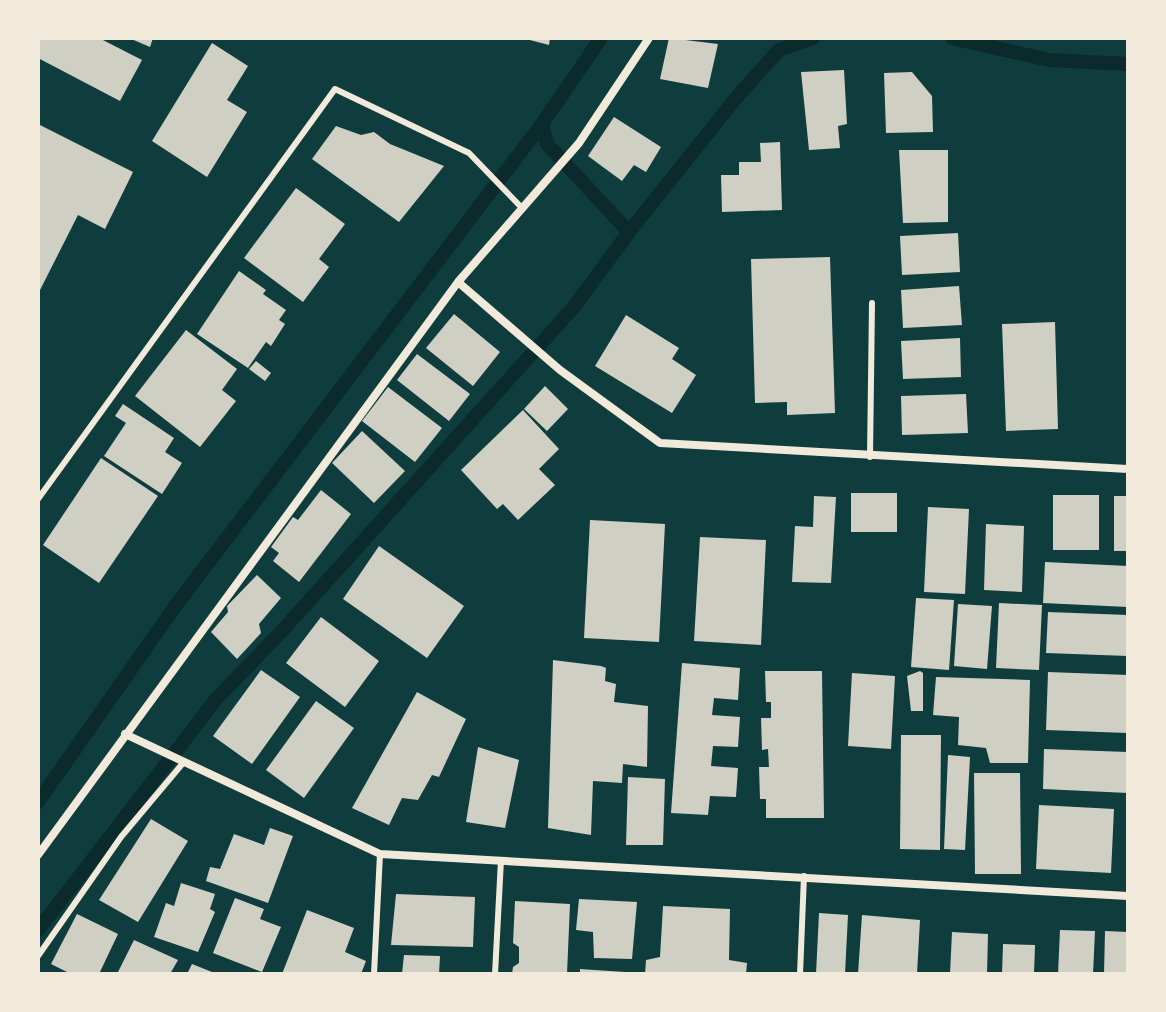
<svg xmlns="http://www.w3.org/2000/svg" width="1166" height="1012" font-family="Manrope,sans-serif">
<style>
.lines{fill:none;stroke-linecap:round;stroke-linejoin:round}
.stream{stroke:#0a2a2b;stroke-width:14}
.building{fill:#cfcfc3}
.service{stroke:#f1e9da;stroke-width:6}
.minor{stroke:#f1e9da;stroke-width:8}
</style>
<rect width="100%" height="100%" fill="#0f3d3e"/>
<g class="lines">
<path class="stream" d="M952 38 1049 60 1128 64
M542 124 547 144 629 232 736 98 779 50 813 38
M38 802 176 605 542 124 601 38
M38 930 217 698 281 632 573 308 629 232"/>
</g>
<path class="building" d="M38 38H99L142 60 120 101 38 58Z
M129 38H153L150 47Z
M522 38H550L549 45Z
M669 38 718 44 708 88 660 79Z
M212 43 248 66 227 100 247 112 207 177 152 141Z
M844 70 847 124 838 126 840 148 809 150 801 72Z
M912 72 932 96 933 132 886 133 884 73Z
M614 117 661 147 646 172 634 165 622 181 588 156Z
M38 124 133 172 105 229 78 215 38 294Z
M336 126 361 135 374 132 390 144 444 166 399 222 312 159Z
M780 142 782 210 722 212 721 175H739V162H761L760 143Z
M899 150H948V222L903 223Z
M296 188 345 224 319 259 329 267 303 302 244 258Z
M958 233 960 272 902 275 900 236Z
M830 257 835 413 787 415V402L755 403 751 259Z
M239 271 266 290 263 294 286 310 279 320 285 324 271 346 266 342 248 368 197 334Z
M959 286 962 325 903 328 901 290Z
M454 314 500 352 473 386 426 348Z
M626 315 679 348 672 359 696 375 672 413 595 366Z
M1055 322 1058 429 1006 431 1002 324Z
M186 330 237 369 222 390 236 401 200 447 135 396Z
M960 338 961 377 903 379 901 341Z
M417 354 470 394 449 421 397 380Z
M256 361 271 373 265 381 249 369Z
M545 386 568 409 547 431 524 409Z
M388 387 442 428 415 462 362 421Z
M966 394 968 433 902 435 901 396Z
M123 404 174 438 165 452 182 463 162 494 104 456 126 423 115 416Z
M523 410 559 449 539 469 555 485 518 520 503 504 497 509 461 470Z
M362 431 405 471 374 503 332 463Z
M101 458 158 496 99 583 43 545Z
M321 490 351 514 299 582 273 561 279 553 271 547 293 517 298 520Z
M851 493H897V532H851Z
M1053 495H1099V550H1053Z
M814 496 836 497 831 583 792 582 795 526 813 527Z
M1114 496H1128V551H1114Z
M928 507 969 509 965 594 924 592Z
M590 520 665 524 659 642 584 638Z
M986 524 1024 526 1022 592 984 590Z
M700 537 766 540 761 645 694 641Z
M379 546 464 606 427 658 343 599Z
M1045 562 1128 566V607L1043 603Z
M257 575 281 598 259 624 261 633 237 659 211 632 228 612 227 606Z
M916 598 954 600 949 670 911 667Z
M999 603 1042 605 1039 670 996 668Z
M958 604 992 606 987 669 954 666Z
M1048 612 1128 615V656L1046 653Z
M321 617 379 661 345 707 286 663Z
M553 660 601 666 606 668 605 681 616 684 614 702 648 706 647 767 623 764 622 783 593 781 591 835 548 828Z
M682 663 740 668 738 700 714 698 712 715 740 717 738 747 713 746 711 766 738 768 736 797 710 796 708 815 671 813Z
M261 670 300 697 252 764 213 736Z
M765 671H822L824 818H766V799H760L759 767H769L768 749 762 750 761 718H771V702H766Z
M920 671 923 673V711H911L907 676Z
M1048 672 1128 675V733L1046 730Z
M852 673 895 676 891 749 848 746Z
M936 677 1030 680 1028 763H990L986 748 958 745 959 717 933 715Z
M417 692 466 719 439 777 432 775 418 800 402 798 389 825 352 808Z
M316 701 354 728 304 798 266 770Z
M901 735H941L940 850 900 849Z
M478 747 519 760 505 828 466 822Z
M1044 749 1128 752V793L1043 789Z
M948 755 970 757 965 850 944 849Z
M974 773H1020L1021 874H975Z
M628 777 665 779 663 845H626Z
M1039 805 1114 809 1111 873 1036 869Z
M151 819 188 841 138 922 99 900Z
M270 828 293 836 268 903 206 881 210 867 220 869 234 834 264 845Z
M181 883 215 894 210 909 215 912 198 952 154 937 166 903 174 906Z
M396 894 475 897 473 947 391 945Z
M235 898 264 909 260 919 281 927 262 972 213 953Z
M579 899 637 902 632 959 594 958 593 932 576 930Z
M515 901 570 904 567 974H512L513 967 519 963V947L513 943Z
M663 906 730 909 729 960 747 963 746 974H645L646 960 660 957Z
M307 910 354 928 345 952 366 961 361 974H282Z
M819 913 848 915 845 974H816Z
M77 914 118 934 99 974H71L51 964Z
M862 915 920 920 917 974H858Z
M1060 930 1095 931 1093 974H1058Z
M1105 931 1128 932V974H1104Z
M952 932 988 934 987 974H950Z
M134 940 178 960 170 974H117Z
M1003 944 1035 945 1034 974H1002Z
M404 955 440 956 439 974H402Z
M192 964 217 974H187Z
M580 969 625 972V974H580Z"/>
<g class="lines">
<path class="service" d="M870 457 872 303
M38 499 335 89 469 153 522 208
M38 956 121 837 183 763
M374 974 380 854
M495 974 501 860
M800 974 804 876"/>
<path class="minor" d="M458 282 560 370 660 443 1128 469
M125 734 380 854 1128 896
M38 855 458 282 579 143 649 38"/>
</g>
<rect width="1166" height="1012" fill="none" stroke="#f1e9da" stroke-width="80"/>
</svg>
